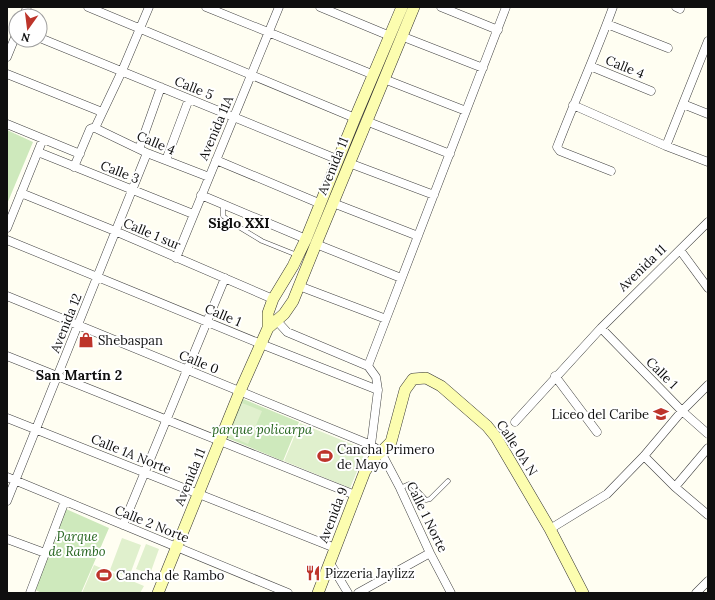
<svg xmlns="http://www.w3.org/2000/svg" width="715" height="600" font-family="Lora,serif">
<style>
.green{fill:#cee9bc}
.pitch{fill:#e0f0cd}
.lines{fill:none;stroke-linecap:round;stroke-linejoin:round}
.lane-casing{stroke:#424242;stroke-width:5}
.street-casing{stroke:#424242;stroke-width:9}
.secondary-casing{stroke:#313131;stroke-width:12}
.lane{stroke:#fff;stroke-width:4}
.street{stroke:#fff;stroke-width:8}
.secondary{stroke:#fcfdaf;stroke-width:11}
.labels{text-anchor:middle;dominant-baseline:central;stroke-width:4;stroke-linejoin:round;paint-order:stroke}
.street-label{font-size:13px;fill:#0f0f0f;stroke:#fff}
.poi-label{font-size:13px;fill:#0f0f0f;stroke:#fff;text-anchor:start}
.park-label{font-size:13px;font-style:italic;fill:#276620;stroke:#fff}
.neighbourhood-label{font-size:14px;font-weight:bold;fill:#0f0f0f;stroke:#fff}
</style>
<rect width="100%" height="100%" fill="#fffef2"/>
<path class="green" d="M7 130 33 142 7 204Z
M241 398 299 422 283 461 225 437Z
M66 509 109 528 81 593H42L33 589Z"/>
<path class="pitch" d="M242 403 262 411 248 444 229 436Z
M300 423 366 450 350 488 284 461Z
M122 538 141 545 129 577 110 570Z
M146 544 159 549 150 574 136 569Z
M94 565 144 586 140 593H82Z"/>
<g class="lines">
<g class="lane-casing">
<path id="lane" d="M223 205V216L234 224 262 241 297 255
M400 488 409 484 413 486 426 500 430 499 448 481"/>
</g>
<g class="street-casing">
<path id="street" d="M88 7 355 118
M206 7 374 75
M320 7 390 36
M441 7 498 30
M676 7 680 9
M24 16 27 7
M607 24 668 48
M401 36 483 68
M40 38 339 160
M7 57 16 35
M590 66 651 91
M7 74 102 112
M384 79 466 111
M683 104 708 114
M573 105 666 146 708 162
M366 121 450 154
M7 124 80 154
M95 128 147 153 209 177
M666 146 708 41
M139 149 161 87
M38 152 193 214
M166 160 189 99
M216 160 321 204
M349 163 434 195
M74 167 90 129 92 128H95L122 71 149 7
M611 171 560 151 557 147C575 100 596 54 613 7
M21 193 115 231 273 299
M201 195 306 239
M333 203 418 236
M7 228 43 139
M7 240 261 344 378 390
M316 244 401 278
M680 250 708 288
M176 258 279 7
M299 286 386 319
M7 296 371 445 381 452 400 488 430 553 451 593
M277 321 287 332 368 366 376 377 378 390 371 445
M601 328 682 411 708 434
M7 356 355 495
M368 366 386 319 506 7
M555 376 597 432
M7 418 335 548
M515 422 601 328 708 222
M644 456 675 487 708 515
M7 477 288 593
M675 487 708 448
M7 501 147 153
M123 525 225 278
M550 529 607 494 644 456 682 411 708 385
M7 539 45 553
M330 563 348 593
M30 593 65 501
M358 593 430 553
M696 593 708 581"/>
</g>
<g class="secondary-casing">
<path id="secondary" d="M268 328 284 314 293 301 316 244 414 7
M158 593 240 391 268 328V313L273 299 293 266 306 239 355 118 402 7
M318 593 365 471 376 456 381 452 391 442 405 390 413 379 426 378 441 386 487 426 496 437 550 529 583 593"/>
</g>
<use href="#lane" class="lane"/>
<use href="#street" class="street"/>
<use href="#secondary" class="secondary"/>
</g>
<defs>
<g id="shop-bare" transform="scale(1.2)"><path d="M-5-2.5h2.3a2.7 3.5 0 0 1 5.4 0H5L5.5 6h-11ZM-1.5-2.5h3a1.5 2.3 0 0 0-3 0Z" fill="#bd342a" stroke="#fff" stroke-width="2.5" paint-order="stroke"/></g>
<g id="school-bare" transform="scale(1.2)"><path d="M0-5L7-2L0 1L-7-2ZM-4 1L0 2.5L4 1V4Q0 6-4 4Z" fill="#bd342a" stroke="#fff" stroke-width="2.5" paint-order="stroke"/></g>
<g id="stadium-bare" transform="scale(1.2)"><path d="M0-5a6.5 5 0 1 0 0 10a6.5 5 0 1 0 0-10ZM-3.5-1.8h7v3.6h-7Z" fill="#bd342a" stroke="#fff" stroke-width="2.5" paint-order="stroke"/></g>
<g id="restaurant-bare" transform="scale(1.2)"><path d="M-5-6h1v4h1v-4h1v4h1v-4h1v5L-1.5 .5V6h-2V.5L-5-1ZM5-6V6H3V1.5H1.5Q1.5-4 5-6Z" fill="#bd342a" stroke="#fff" stroke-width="2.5" paint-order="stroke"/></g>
</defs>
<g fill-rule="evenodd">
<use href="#shop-bare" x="86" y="340"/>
<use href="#school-bare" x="661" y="414"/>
<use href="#stadium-bare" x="325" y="456"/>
<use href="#restaurant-bare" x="313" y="573"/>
<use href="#stadium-bare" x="104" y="575"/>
</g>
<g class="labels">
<g class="street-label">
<text transform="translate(625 67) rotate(22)">Calle 4</text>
<text transform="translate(194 88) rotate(22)">Calle 5</text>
<text transform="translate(216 128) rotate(-67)">Avenida 11A</text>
<text transform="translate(156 143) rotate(23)">Calle 4</text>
<text transform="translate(333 166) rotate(-68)">Avenida 11</text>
<text transform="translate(120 172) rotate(21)">Calle 3</text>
<text transform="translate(152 234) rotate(23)">Calle 1 sur</text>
<text transform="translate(642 268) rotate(-44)">Avenida 11</text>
<text transform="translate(223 315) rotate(23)">Calle 1</text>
<text transform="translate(66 323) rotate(-68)">Avenida 12</text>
<text transform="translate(199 362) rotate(22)">Calle 0</text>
<text transform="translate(662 373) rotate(45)">Calle 1</text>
<text transform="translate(517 448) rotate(57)">Calle 0A N</text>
<text transform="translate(131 454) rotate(22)">Calle 1A Norte</text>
<text transform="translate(190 477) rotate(-68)">Avenida 11</text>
<text transform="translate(333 515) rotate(-69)">Avenida 9</text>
<text transform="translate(427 517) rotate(64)">Calle 1 Norte</text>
<text transform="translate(152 524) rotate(22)">Calle 2 Norte</text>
</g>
<g class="poi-label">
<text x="98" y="340">Shebaspan</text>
<text x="649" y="414" text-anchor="end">Liceo del Caribe</text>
<text x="337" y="449">Cancha Primero<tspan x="337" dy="15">de Mayo</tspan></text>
<text x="325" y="573">Pizzeria Jaylizz</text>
<text x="116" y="575">Cancha de Rambo</text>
</g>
<g class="park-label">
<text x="262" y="429">parque policarpa</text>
<text x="77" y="536">Parque<tspan x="77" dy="15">de Rambo</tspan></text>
</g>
<g class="neighbourhood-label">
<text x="239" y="223">Siglo XXI</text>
<text x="79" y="375">San Martín 2</text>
</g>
</g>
<rect width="715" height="600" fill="none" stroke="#0f0f0f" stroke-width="16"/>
<g transform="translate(28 28) rotate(194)"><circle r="19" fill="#ffffff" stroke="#9f9f9f"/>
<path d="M0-3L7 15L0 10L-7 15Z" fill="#bd342a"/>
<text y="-6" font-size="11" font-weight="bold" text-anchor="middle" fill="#0f0f0f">N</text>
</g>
</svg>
